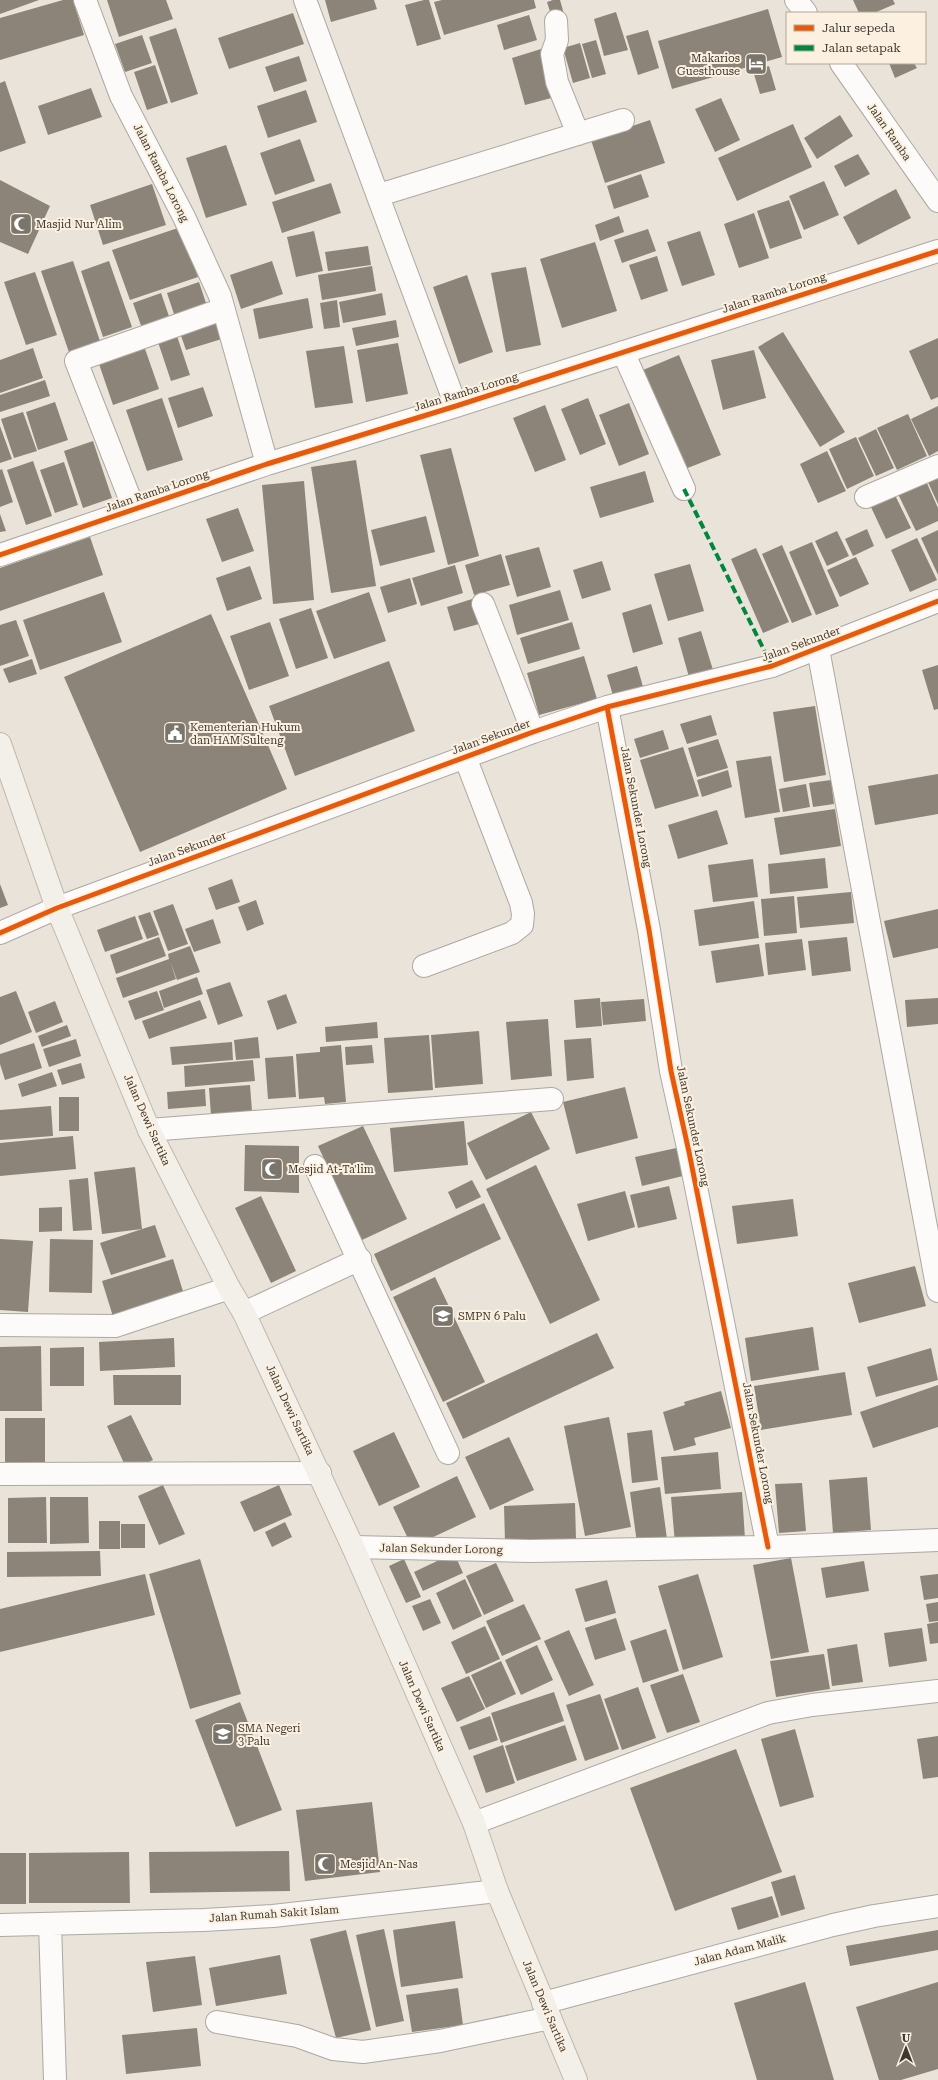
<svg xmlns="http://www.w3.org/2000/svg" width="938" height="2080" font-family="'Roboto Serif',serif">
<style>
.building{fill:#8c8478}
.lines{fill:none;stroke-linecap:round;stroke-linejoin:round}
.minor-casing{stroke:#ada8a1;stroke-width:24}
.major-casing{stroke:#c0b8aa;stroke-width:24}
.minor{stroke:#fcfbf9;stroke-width:22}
.major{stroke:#f3efe9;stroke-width:22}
.quiet{stroke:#00873e;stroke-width:4;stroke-dasharray:8 4;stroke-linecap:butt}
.cycleway-casing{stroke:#fcf1e0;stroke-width:8}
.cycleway{stroke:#e8590c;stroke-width:5}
.labels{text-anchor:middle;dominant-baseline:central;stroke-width:4;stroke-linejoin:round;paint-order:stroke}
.poi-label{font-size:11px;fill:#3d3932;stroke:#fcf1e0;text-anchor:start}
.street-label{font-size:11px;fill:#3d3932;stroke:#fcf1e0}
</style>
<rect width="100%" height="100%" fill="#e9e3d9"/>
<path class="building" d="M0 0H39L0 14Z
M63 0H73L84 35 0 60V18Z
M107 0H166L173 19 119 37Z
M325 0H374L377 9 331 22Z
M424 0H429L441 39 417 46 405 5Z
M442 0H534L536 8 444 35 434 2Z
M553 0H560L564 14 552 18 547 2Z
M853 0H893L895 4 874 13H859Z
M768 9 782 57 672 89 658 41Z
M616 12 628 50 604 56 594 19Z
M293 13 304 44 229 69 218 38Z
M529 15 537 40 504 50 497 25Z
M176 28 198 94 171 103 149 37Z
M648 30 659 68 638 75 626 36Z
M142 35 152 63 125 72 115 44Z
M596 40 606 74 592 78 582 44Z
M580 43 590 78 573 83 563 48Z
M541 49 555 97 525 105 512 58Z
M299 56 307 81 274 92 265 67Z
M889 63H914L917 68 895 78Z
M155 65 168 103 147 110 134 72Z
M769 66 776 90 760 94 753 71Z
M5 81 26 143 0 152V83Z
M91 88 102 117 48 135 38 106Z
M306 90 317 122 268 138 257 106Z
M721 98 740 140 715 152 695 109Z
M840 115 853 136 817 159 804 138Z
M650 120 665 163 605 183 591 140Z
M793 124 812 167 737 201 718 158Z
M300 139 315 181 275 195 260 153Z
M226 145 247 205 206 218 186 158Z
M858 154 870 174 845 187 834 166Z
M641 174 649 197 614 209 607 186Z
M0 180 50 206 28 254 0 242Z
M824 181 839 215 804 230 789 196Z
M331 183 341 213 282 233 272 202Z
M152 184 166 225 103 245 90 205Z
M896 189 911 218 858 245 843 217Z
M789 200 802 238 770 249 757 211Z
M754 213 769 258 739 268 724 224Z
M619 216 624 232 600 241 595 225Z
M181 227 198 277 130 300 112 250Z
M648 229 656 251 622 263 614 240Z
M314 231 323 271 296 277 287 237Z
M700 231 715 275 682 286 667 242Z
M595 242 617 311 562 328 540 259Z
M368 246 371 265 328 271 325 252Z
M657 256 668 291 641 300 629 265Z
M73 261 102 347 71 358 41 271Z
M109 261 132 327 103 337 81 271Z
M272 261 283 294 241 309 230 275Z
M372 266 376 291 322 300 318 275Z
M526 267 541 345 506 352 491 273Z
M35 272 57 335 26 345 4 282Z
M467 275 493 352 459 364 433 287Z
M199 282 208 309 176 320 167 293Z
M161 293 172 325 144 334 133 303Z
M382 293 386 315 343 323 339 302Z
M308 298 313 328 259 339 253 309Z
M337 300 340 327 324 329 320 303Z
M218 317 225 338 186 350 179 330Z
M396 320 399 337 356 346 352 328Z
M783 332 845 432 820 447 758 347Z
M176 333 190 375 171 381 157 339Z
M938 338V397L931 400 909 351Z
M398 343 408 394 366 402 357 350Z
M144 346 159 389 113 405 98 361Z
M344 346 353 403 315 408 306 351Z
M33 348 43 378 0 393V360Z
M754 350 766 398 723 410 711 360Z
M679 355 721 455 685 469 643 370Z
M45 380 50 396 0 412V395Z
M203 387 213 416 178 428 168 398Z
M162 398 183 460 147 471 126 410Z
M588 398 606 444 580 455 561 409Z
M55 402 68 440 38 450 26 412Z
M629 403 649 454 619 466 599 415Z
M545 405 566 460 535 472 513 418Z
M938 406V451L929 456 911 419Z
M23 412 37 451 14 458 1 419Z
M908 414 927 456 897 470 877 428Z
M0 426 12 459 0 463Z
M876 429 894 468 876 476 858 438Z
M856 437 874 476 847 489 829 449Z
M93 441 112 498 83 508 64 451Z
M451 448 479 556 448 565 420 455Z
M827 451 846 491 818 503 800 464Z
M356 460 376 586 331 593 311 467Z
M33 461 52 516 26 525 7 470Z
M64 462 78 505 55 513 40 470Z
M2 469 13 502 0 507V470Z
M645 471 654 502 600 518 590 487Z
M938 474V504L927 480Z
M304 481 314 600 273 604 262 485Z
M926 481 938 508V521L916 531 898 494Z
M894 493 911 528 886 539 870 505Z
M238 508 254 551 222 562 206 519Z
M0 514 6 531 0 532Z
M426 516 435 552 380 566 371 530Z
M867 529 874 546 853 556 845 539Z
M938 530V575L921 538Z
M837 531 849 556 827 566 815 541Z
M90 537 103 575 0 611V568Z
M917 538 937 580 910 592 891 550Z
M812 542 839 606 816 615 789 552Z
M782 545 812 615 792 623 762 554Z
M539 547 551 587 517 597 505 556Z
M756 548 789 622 763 633 731 559Z
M501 554 510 585 474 595 465 565Z
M856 557 869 584 840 597 827 570Z
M602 561 611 590 582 599 573 570Z
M690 564 704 611 668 621 654 574Z
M455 565 463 593 421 606 412 578Z
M250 566 262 599 227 611 216 578Z
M410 578 417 604 388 613 380 587Z
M560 590 569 620 517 635 509 605Z
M104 592 122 642 40 670 23 620Z
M369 592 386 641 334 659 316 611Z
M472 599 479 624 454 631 447 607Z
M651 604 663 644 633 653 622 613Z
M311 608 328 658 296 669 279 619Z
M211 614 287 789 140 852 64 677Z
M16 620 29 656 0 666V625Z
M270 622 289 676 249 690 230 636Z
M572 622 580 649 528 664 520 638Z
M701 631 713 670 689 677 678 638Z
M584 656 597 699 539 715 527 673Z
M32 659 37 674 9 683 3 669Z
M389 661 415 731 295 776 269 706Z
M938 665V709L934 710 922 670Z
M637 666 644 690 614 699 607 675Z
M815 706 826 775 784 782 773 712Z
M711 715 717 735 687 744 680 724Z
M663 730 669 749 640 758 634 739Z
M718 739 728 768 697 777 688 748Z
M683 747 699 796 655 809 640 760Z
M771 756 780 812 745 818 736 761Z
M728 770 732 787 702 797 697 780Z
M938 774V814L875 825 868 786Z
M831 780 834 804 813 807 809 783Z
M806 784 810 807 783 812 779 789Z
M835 809 841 846 780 855 774 818Z
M717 810 728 844 678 859 668 825Z
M825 858 828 888 770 894 768 864Z
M753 859 758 897 713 902 708 865Z
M232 879 240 902 216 910 208 888Z
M0 884 8 905 0 908Z
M851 892 854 923 800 928 797 897Z
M794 896 797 933 764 936 761 899Z
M256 900 264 924 247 931 238 907Z
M754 901 759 938 699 946 694 910Z
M173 904 188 944 168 951 153 911Z
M938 909V948L893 958 884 921Z
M150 912 159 935 147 939 138 916Z
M135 916 143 939 105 952 97 930Z
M213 919 221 943 194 952 185 929Z
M159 937 166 956 116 974 110 955Z
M847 937 851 971 812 976 808 941Z
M802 939 806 970 768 975 765 943Z
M759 944 764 976 716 983 711 951Z
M190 946 200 972 177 980 170 961 176 979 123 998 116 978 169 959 168 954Z
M197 977 203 994 164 1008 159 991Z
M230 982 243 1016 218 1025 206 990Z
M16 991 32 1032 0 1045V997Z
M157 991 164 1010 135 1020 128 1001Z
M286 994 297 1023 277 1030 267 1001Z
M600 998 602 1026 576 1028 574 1000Z
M938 998V1024L907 1027 905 1000Z
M644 999 646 1021 603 1025 601 1002Z
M200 1000 207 1018 149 1039 142 1021Z
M55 1001 63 1022 36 1033 28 1012Z
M548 1019 552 1076 511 1080 506 1022Z
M377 1022 378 1038 326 1042 325 1027Z
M67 1025 71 1036 42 1047 38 1036Z
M479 1031 483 1084 435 1088 431 1035Z
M429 1035 433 1090 388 1093 384 1038Z
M258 1037 260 1058 236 1060 234 1040Z
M591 1038 594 1078 567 1081 564 1040Z
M76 1039 81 1056 49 1067 43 1049Z
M232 1042 233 1060 172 1065 170 1047Z
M34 1043 42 1068 5 1080 0 1064V1054Z
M341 1045 346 1102 325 1104 324 1097 299 1099 296 1054 320 1052V1047Z
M372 1045 374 1063 346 1065 345 1047Z
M293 1056 296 1097 268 1099 265 1058Z
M253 1060 255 1081 185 1087 184 1066Z
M81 1063 85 1078 62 1085 57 1070Z
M52 1072 57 1086 22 1097 18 1084Z
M250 1085 252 1111 211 1115 209 1088Z
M625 1087 638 1138 576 1154 563 1102Z
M205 1089 206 1106 168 1109 167 1092Z
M59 1097H79V1131H59Z
M51 1106 53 1136 0 1140V1110Z
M531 1112 550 1149 486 1180 467 1143Z
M464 1121 468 1165 394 1172 390 1128Z
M363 1126 407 1219 362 1240 318 1146Z
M73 1136 76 1169 0 1176V1143Z
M245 1145 299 1146V1193L244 1191Z
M681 1147 687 1175 642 1186 635 1157Z
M536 1165 600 1300 550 1324 486 1189Z
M135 1167 142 1229 155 1225 166 1257 111 1275 100 1243 142 1229 102 1234 94 1172Z
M88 1178 92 1230 73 1231 69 1180Z
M472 1180 481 1197 456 1209 448 1192Z
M669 1186 677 1219 638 1228 630 1195Z
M625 1191 635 1227 588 1241 577 1204Z
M261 1196 296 1271 271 1283 235 1208Z
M793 1199 798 1236 737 1244 732 1206Z
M484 1203 501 1239 391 1291 374 1254Z
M62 1207V1231L39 1232V1208Z
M0 1239 33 1241 28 1312 0 1310Z
M50 1239 93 1240 92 1293 49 1292Z
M173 1259 186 1301 115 1323 102 1281Z
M915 1266 926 1306 859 1323 848 1283Z
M435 1277 485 1382 443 1402 393 1297Z
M813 1327 819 1370 751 1381 745 1338Z
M597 1333 614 1368 463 1439 446 1403Z
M174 1338 175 1367 100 1371 99 1342Z
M41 1346 42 1411H0V1347Z
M84 1347V1386H50V1348Z
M931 1348 938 1380 876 1397 867 1367Z
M845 1372 852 1415 761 1430 754 1386Z
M113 1375H181V1405H114Z
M938 1385V1427L873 1448 860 1412Z
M721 1391 731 1428 694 1438 696 1445 674 1451 663 1412 685 1405 684 1402Z
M131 1415 153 1460 128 1472 107 1426Z
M609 1417 631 1527 585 1536 564 1426Z
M5 1418H45V1464H5Z
M652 1430 658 1480 632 1483 627 1433Z
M394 1432 420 1487 379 1506 353 1451Z
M509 1437 534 1490 490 1510 465 1457Z
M718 1452 721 1489 665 1494 661 1457Z
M457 1476 476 1517 412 1547 393 1507Z
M867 1477 871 1530 833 1533 829 1480Z
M802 1483 806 1531 779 1533 775 1484Z
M163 1485 185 1534 159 1545 138 1496Z
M279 1485 292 1515 254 1532 240 1502Z
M660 1487 667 1539 637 1543 630 1492Z
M742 1492 745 1539 675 1544 671 1497Z
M46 1497 47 1543H8V1498Z
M50 1497H88L89 1543 50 1544Z
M575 1503 576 1539 505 1542 504 1506Z
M99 1521H120V1549H99Z
M285 1522 292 1537 272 1547 265 1532Z
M121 1524H145V1548H121Z
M100 1551 101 1576 7 1577V1552Z
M454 1553 463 1573 423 1591 414 1572Z
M791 1558 809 1652 771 1659 753 1565Z
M200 1559 241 1694 190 1709 149 1574Z
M404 1559 421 1597 406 1603 389 1566Z
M864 1561 869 1591 826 1598 821 1568Z
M496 1563 514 1601 484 1615 466 1576Z
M145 1574 155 1615 0 1652V1609Z
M698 1574 723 1657 683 1670 658 1586Z
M938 1574V1598L924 1600 920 1576Z
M465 1579 482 1616 453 1630 436 1593Z
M607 1580 616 1613 585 1622 575 1589Z
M430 1599 441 1623 423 1631 412 1606Z
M938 1602V1621L929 1622 926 1604Z
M524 1604 541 1639 502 1656 486 1621Z
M616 1618 626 1650 595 1660 585 1628Z
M938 1622V1643L930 1644 927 1624Z
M485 1626 500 1659 466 1674 451 1642Z
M922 1628 927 1661 889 1667 884 1633Z
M666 1629 679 1671 643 1683 630 1641Z
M569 1630 594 1685 569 1696 544 1641Z
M857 1644 863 1682 832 1686 827 1649Z
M537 1645 553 1680 521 1695 505 1660Z
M824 1654 830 1689 776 1697 770 1661Z
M501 1661 516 1694 486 1708 471 1675Z
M683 1674 700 1722 667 1733 650 1685Z
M469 1676 485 1709 457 1722 441 1688Z
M638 1687 656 1738 622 1750 604 1699Z
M554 1692 564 1721 501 1743 491 1713Z
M600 1694 619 1749 585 1761 566 1705Z
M240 1702 282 1810 236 1827 195 1720Z
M490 1716 498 1740 469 1750 460 1727Z
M565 1725 577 1760 517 1781 505 1746Z
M795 1729 814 1797 780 1807 761 1739Z
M938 1736V1777L923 1779 917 1739Z
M503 1745 515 1783 486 1793 473 1756Z
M736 1749 782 1872 675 1911 630 1788Z
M372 1802 380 1872 305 1881 296 1810Z
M289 1851 290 1891 150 1893 149 1852Z
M129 1852 130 1903H29V1853Z
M0 1853H26V1904H0Z
M795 1875 805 1909 781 1916 771 1882Z
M772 1896 779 1917 738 1930 731 1908Z
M455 1921 463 1978 401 1987 393 1930Z
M384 1929 404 2021 376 2027 356 1935Z
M346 1930 371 2030 336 2038 310 1939Z
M938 1930V1950L850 1966 846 1946Z
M280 1955 287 1994 216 2006 209 1968Z
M195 1956 202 2005 153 2012 146 1962Z
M805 1982 834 2080H757L734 2003Z
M938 1982V2069L901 2080H879L856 2007Z
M458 1988 463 2025 412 2032 406 1995Z
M197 2028 201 2066 126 2074 122 2035Z"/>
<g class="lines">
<g class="minor-casing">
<path id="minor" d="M85 0 121 96 184 217 220 296 267 464
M305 0 456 406
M796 0 806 13
M556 21 557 40 552 54 557 82 578 134
M841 63 938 201
M379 195 623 120
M623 352 684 489
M866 497 938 466
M134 509 76 361 223 309
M0 555 267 464 456 406 938 251
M483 604 533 732
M818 649 938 1291
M607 707 649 930 671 1071 689 1152 768 1547
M0 933 57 908 533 732 607 707 772 666 938 601
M424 966 512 933 522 925 523 914 521 903 465 757
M149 1130 552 1099
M315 1166 448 1453
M244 1313 360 1259
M0 1325 115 1326 229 1288
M0 1474 320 1473
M353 1547 530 1551 768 1547 938 1540
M474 1823 768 1713 812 1705 938 1691
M50 1924 55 2080
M0 1925 204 1920 273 1916 497 1891
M543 2003 833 1925 874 1916 938 1906
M217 2022 297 2036 333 2049 363 2052 440 2041 550 2018"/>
</g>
<g class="major-casing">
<path id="major" d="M0 744 57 908 149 1130 229 1288 244 1313 353 1547 474 1823 497 1891 576 2080"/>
</g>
<use href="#minor" class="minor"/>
<use href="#major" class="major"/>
<path class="quiet" d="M684 489 772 666"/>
<g class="cycleway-casing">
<path id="cycleway" d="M0 555 267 464 456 406 938 251
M607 707 649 930 671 1071 689 1152 768 1547
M0 933 57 908 533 732 607 707 772 666 938 601"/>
</g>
<use href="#cycleway" class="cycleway"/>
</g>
<defs>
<g id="hotel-square" transform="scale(1.15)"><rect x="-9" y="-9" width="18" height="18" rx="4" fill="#79746c" stroke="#fcf1e0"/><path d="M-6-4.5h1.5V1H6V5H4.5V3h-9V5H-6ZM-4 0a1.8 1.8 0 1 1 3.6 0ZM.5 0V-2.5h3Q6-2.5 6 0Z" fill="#fff"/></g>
<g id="mosque-square" transform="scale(1.15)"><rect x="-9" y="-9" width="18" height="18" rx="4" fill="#79746c" stroke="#fcf1e0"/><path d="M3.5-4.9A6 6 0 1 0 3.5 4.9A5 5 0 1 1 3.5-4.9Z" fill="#fff"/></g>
<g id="civic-square" transform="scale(1.15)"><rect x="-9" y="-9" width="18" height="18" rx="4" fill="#79746c" stroke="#fcf1e0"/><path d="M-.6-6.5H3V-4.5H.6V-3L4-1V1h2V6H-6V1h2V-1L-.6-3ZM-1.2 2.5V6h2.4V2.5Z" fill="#fff"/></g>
<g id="school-square" transform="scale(1.15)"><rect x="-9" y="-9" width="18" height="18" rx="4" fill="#79746c" stroke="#fcf1e0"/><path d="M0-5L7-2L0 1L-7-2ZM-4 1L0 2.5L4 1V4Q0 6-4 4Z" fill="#fff"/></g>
</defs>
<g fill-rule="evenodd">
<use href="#hotel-square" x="756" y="64"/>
<use href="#mosque-square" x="21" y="224"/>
<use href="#civic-square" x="175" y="733"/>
<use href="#mosque-square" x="272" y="1169"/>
<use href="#school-square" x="443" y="1316"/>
<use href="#school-square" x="223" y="1734"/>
<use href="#mosque-square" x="325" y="1864"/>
</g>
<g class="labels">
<g class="poi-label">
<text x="740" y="58" text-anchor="end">Makarios<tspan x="740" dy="13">Guesthouse</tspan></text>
<text x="36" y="224">Masjid Nur Alim</text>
<text x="190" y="727">Kementerian Hukum<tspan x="190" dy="13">dan HAM Sulteng</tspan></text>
<text x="288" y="1169">Mesjid At-Ta'lim</text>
<text x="458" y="1316">SMPN 6 Palu</text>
<text x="238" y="1728">SMA Negeri<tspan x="238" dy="13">3 Palu</tspan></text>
<text x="340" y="1864">Mesjid An-Nas</text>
</g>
<g class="street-label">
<text transform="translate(889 132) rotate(55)">Jalan Ramba</text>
<text transform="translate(161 173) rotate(63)">Jalan Ramba Lorong</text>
<text transform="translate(774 293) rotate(-18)">Jalan Ramba Lorong</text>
<text transform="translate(466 392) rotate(-17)">Jalan Ramba Lorong</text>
<text transform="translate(157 491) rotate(-19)">Jalan Ramba Lorong</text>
<text transform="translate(801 644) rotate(-20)">Jalan Sekunder</text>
<text transform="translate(491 737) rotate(-20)">Jalan Sekunder</text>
<text transform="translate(636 807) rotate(79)">Jalan Sekunder Lorong</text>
<text transform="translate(187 849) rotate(-20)">Jalan Sekunder</text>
<text transform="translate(147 1120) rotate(66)">Jalan Dewi Sartika</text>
<text transform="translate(693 1126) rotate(78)">Jalan Sekunder Lorong</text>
<text transform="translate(290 1410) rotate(65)">Jalan Dewi Sartika</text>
<text transform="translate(758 1443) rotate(79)">Jalan Sekunder Lorong</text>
<text transform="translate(441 1549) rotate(1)">Jalan Sekunder Lorong</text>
<text transform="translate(422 1706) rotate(66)">Jalan Dewi Sartika</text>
<text transform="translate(274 1914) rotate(-4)">Jalan Rumah Sakit Islam</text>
<text transform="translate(740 1950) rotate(-15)">Jalan Adam Malik</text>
<text transform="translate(545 2006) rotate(67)">Jalan Dewi Sartika</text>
</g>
</g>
<rect x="786" y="12" width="140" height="52" fill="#fcf1e0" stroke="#b0a79a"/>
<rect x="794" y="25" width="20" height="6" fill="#e8590c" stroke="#b0a79a"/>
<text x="822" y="32" font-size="12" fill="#3d3932">Jalur sepeda</text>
<rect x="794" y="45" width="20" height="6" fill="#00873e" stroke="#b0a79a"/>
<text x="822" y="52" font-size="12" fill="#3d3932">Jalan setapak</text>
<g transform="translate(906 2048)" stroke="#fcf1e0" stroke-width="3" paint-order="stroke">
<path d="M0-3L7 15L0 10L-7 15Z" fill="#3d3932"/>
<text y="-6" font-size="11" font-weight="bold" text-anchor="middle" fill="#3d3932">U</text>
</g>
</svg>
